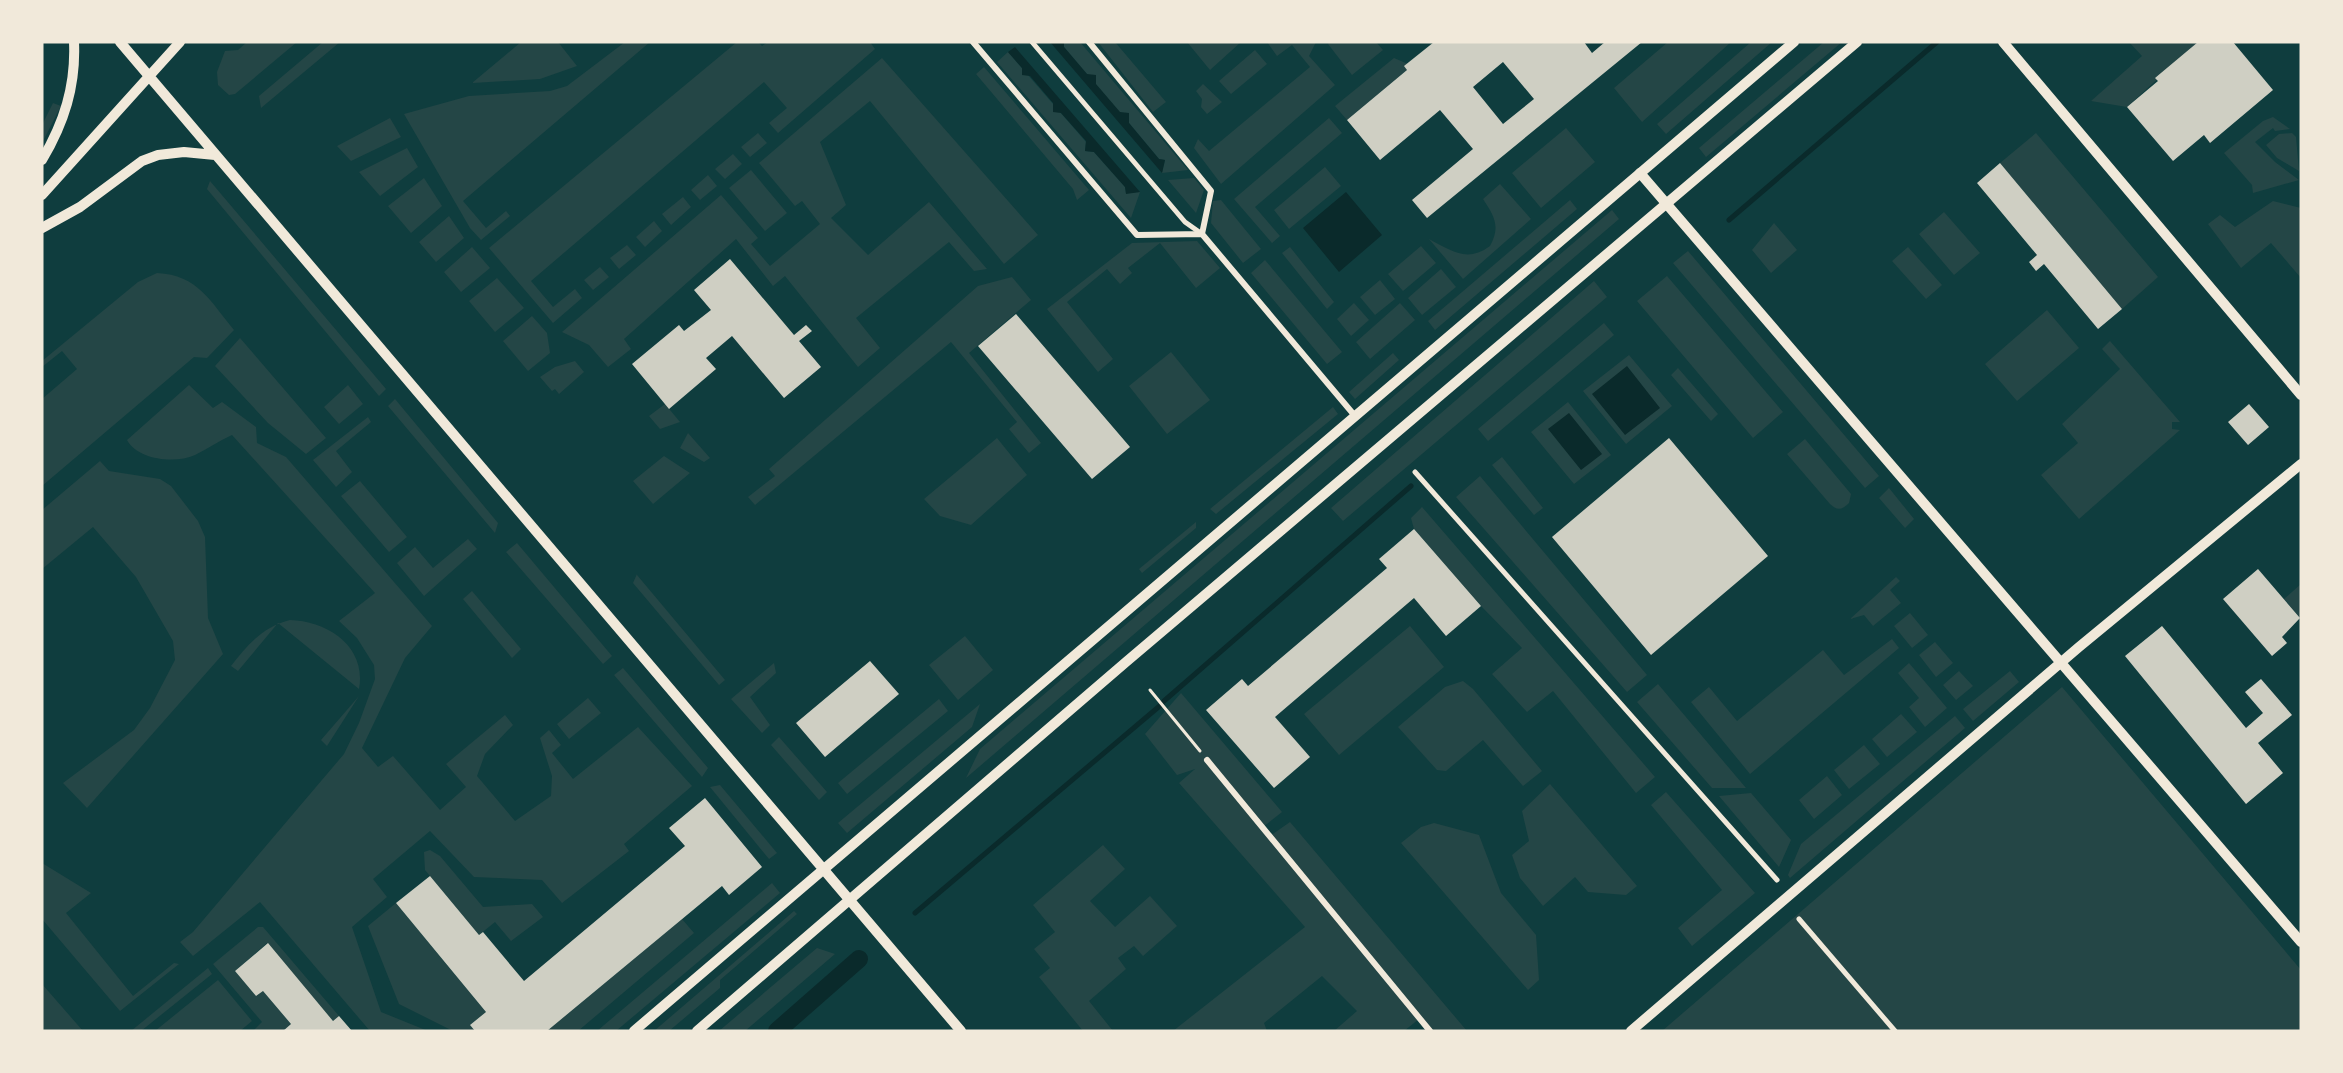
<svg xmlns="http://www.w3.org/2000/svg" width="2343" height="1073" font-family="'PT Sans',sans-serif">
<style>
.green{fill:#244646}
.water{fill:#0a2a2b}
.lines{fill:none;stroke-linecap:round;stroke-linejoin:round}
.stream{stroke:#0a2a2b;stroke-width:5}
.canal{stroke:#0a2a2b;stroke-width:18}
.building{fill:#cfcfc3;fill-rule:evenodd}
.path{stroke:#f1e9da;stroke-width:3}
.pedestrian{stroke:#f1e9da;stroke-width:5}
.minor{stroke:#f1e9da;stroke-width:6}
.tertiary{stroke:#f1e9da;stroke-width:10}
.secondary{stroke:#f1e9da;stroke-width:10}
</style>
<rect width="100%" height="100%" fill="#0f3d3e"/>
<path class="green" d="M247 42H297L235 94 229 95 218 85 217 72 225 51 238 50Z
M323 42H340L261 108 259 96Z
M521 42H558L577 66 540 79 472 83Z
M625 42H650L463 201 486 228 506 211 510 216 481 240 470 228 404 114 469 96 550 91 567 86Z
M737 42H758L762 46 768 42H870L875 49 778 133 769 123 787 108 764 82 531 281 553 307 575 289 582 298 553 323 489 248Z
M1064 42H1080L1188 170 1162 173 1165 160 1159 159 1129 123V113H1120L1064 47Z
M1098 42H1115L1166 102 1153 112Z
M1187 42H1241L1210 70Z
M1267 42H1316L1309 56 1335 85 1221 184 1194 148 1198 139 1209 151 1310 67 1292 45 1277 56Z
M1329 42H1376L1383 50 1352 75 1328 44Z
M1668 42H1731L1642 122 1614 88Z
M1751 42H1772L1666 134 1657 124Z
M1824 42H1842L1706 157 1699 148Z
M2129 42H2198L2127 107 2091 101 2142 56Z
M1255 50 1267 64 1231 94 1219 81Z
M1008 52 1086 142 1085 151 1094 152 1125 187 1126 193 1140 192 1131 218 997 62Z
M882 58 1038 235 1004 264 870 101 820 142 846 205 831 218 868 255 929 202 987 269 974 271 949 242 856 318 880 348 858 367 785 276 773 286 736 239 624 339 631 349 608 367 589 345 562 332 721 195 758 238 751 244 770 266 820 224 802 201 795 206 759 163Z
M1394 58 1408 64 1407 70 1347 120 1335 106Z
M984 67 1089 190 1077 200 1073 189 976 74Z
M1203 84 1222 102 1207 114 1201 107 1202 99 1196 91Z
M53 103 61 106 42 143V125Z
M2273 117 2290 129 2275 131 2273 128 2255 142 2275 162 2299 180 2253 193 2252 185 2224 153 2263 121Z
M390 118 401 137 351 161 337 146Z
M1329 118 1342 133 1255 207 1280 236 1272 243 1234 199Z
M1566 128 1595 162 1541 208 1512 173Z
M758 133 767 143 750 157 741 147Z
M2036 133 2158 277 2122 309 2000 163Z
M2292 133 2296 137 2299 171 2277 158 2266 145 2279 134Z
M407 148 418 167 380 196 359 172Z
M733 154 742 164 725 179 715 169Z
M1325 167 1341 186 1289 229 1274 210Z
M751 170 787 213 765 231 729 188Z
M708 175 717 186 700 200 691 190Z
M424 178 442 206 411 233 388 206Z
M1194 178 1204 190 1196 213 1168 180Z
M210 181 386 389 379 396 207 189Z
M1500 184 1531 219 1463 279 1429 239C1452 251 1467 263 1490 246 1501 226 1494 216 1483 199Z
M683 197 691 207 671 225 662 214Z
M1221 200 1261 249 1243 263 1211 223 1213 201Z
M1570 200 1577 209 1435 330 1428 321Z
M2273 201 2301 208V278L2271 243 2241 268 2208 224 2220 215 2235 227Z
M1612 210 1619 219 966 778 980 749Z
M1944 212 1980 253 1954 275 1919 234Z
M449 216 464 238 436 262 419 242Z
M654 221 662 231 645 247 636 237Z
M1774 223 1797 250 1771 273 1752 250Z
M1197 241 1220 268 1196 288 1160 243 1128 268 1132 273 1120 284 1107 269 1067 302 1113 359 1098 372 1047 309 1132 243Z
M627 245 636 255 619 269 610 258Z
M1421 246 1436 263 1403 291 1388 274Z
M472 247 490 268 461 292 444 272Z
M1290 247 1334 302 1327 309 1282 253Z
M1908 247 1942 285 1926 299 1892 261Z
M1688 251 1879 476 1865 488 1673 263Z
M1265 260 1342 352 1327 364 1251 273Z
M600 267 609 277 593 290 584 280Z
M1441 269 1456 287 1422 315 1408 298Z
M157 273C198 275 210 301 234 330L207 358 194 357 42 486V399L77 369 62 351 42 367V361L138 282Z
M1667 276 1783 412 1753 438 1637 301Z
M1012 277 1031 300 969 353 1041 443 1029 453 1009 429 1017 422 951 342 755 505 748 497 775 476 769 469 978 286Z
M497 278 524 308 495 332 469 301Z
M1380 280 1395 299 1375 315 1360 297Z
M1594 281 1607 297 1343 521 1331 508Z
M1354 303 1369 320 1351 336 1337 319Z
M1400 303 1415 320 1370 359 1356 342Z
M2047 310 2079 348 2017 401 1985 364Z
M532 316 547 333 550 353 528 371 503 341Z
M1604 323 1614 335 1488 441 1478 429Z
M240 338 326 438 306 454 268 423 215 366Z
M2110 341 2180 422H2172V429L2180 430 2079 519 2041 475 2078 443 2062 424 2120 369 2102 349Z
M1171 352 1210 400 1167 434 1129 386Z
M1393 353 1399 360 1355 399 1349 392Z
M1629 355 1672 406 1626 444 1583 391Z
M575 361 584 372 559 394 555 389 552 391 540 377 555 367Z
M1678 368 1718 414 1711 421 1671 375Z
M189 385 213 408 222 402 256 427 257 443 286 457 432 626 405 658 362 748 378 767 393 756 440 810 466 787 446 764 505 715 513 725 485 754 477 776 515 821 551 796 552 776 540 738 549 730 561 745 552 753 573 779 638 727 692 786 624 844 629 851 562 903 542 880 474 877 430 831 373 879 387 897 352 927 381 1012 428 1031H370L260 902 193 956 180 942 193 932 344 754 359 723 375 679 374 665 357 638 339 621 375 593 232 435C219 441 207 449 195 455 175 464 138 460 127 440Z
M348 385 363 404 339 424 324 407Z
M395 399 498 523 495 533 388 406Z
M1568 402 1611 455 1574 484 1531 432Z
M665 404 680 422 660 429 649 416Z
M1333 407 1338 414 1216 514 1210 509Z
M368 417 371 422 336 451 352 472 336 487 313 460Z
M688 433 710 458 704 462 680 448Z
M997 438 1027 475 971 525 940 516 924 499Z
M1805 439 1851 494 1849 503C1842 510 1837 511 1830 504L1787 454Z
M664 456 690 473 653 504 633 481Z
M1502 457 1543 508 1534 515 1492 465Z
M100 461 109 471 160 479 171 486 198 521 205 537 208 618 223 654 87 808 63 783 134 730 150 708 175 660 173 641 136 577 93 527 42 569V510Z
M1480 476 1647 675 1627 692 1456 497Z
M360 481 407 537 389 552 341 496Z
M1889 488 1914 519 1905 528 1879 498Z
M1422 507 1655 777 1636 793 1553 691 1527 712 1492 674 1522 648 1481 606 1414 529 1411 518Z
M1196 522V528L1142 573 1139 569Z
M468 539 477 549 424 596 397 563 415 547 433 568Z
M517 543 612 656 603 664 506 552Z
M637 574V575L725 680 719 685 633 583Z
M1896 577 1900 581 1890 590 1901 603 1873 626 1864 615 1850 619Z
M2301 584V619L2284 599Z
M472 591 521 649 512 658 463 599Z
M1910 613 1928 635 1912 648 1894 626Z
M290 620C328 621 367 647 359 689L278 623 238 671 231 666C247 645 264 626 290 620Z
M1410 626 1444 667 1339 755 1304 714Z
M965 636 993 670 958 700 929 665Z
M1892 639 1899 648 1750 774 1691 702 1709 687 1737 721 1823 650 1844 675Z
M1935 642 1953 663 1936 677 1919 655Z
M774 663 776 673 750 697 770 725 762 733 731 699Z
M1909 663 1947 708 1925 727 1909 707 1919 698 1898 673Z
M623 668 708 768 702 777 614 675Z
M1959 671 1973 686 1956 700 1943 685Z
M2010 671 2019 682 1973 721 1963 709Z
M1463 681 1473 689 1542 771 1523 786 1483 740 1446 771 1437 770 1398 727 1445 687Z
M1658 684 1746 788H1712L1637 702Z
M2062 687 2301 970V1031H1662Z
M1181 693 1282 812 1263 827 1270 836 1290 822 1467 1031H1429L1419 1019 1404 1031H1334L1357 1011 1322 976 1264 1023 1267 1031H1173L1305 927 1179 783 1195 769 1177 775 1145 734Z
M359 696 327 746 321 740Z
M588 698 601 713 569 739 557 724Z
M939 699 948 711 847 794 838 783Z
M980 704 972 727 847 833 838 823Z
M1901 714 1917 732 1887 757 1872 739Z
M1955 716 1965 728 1790 878 1788 875 1801 844Z
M779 737 827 792 819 800 771 745Z
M1864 745 1880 764 1849 789 1834 770Z
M1827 776 1842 795 1814 819 1799 800Z
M1550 784 1637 886 1626 895 1588 892 1575 877 1543 906 1520 878 1512 855 1529 841 1522 811Z
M720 785 777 853 769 859 710 787Z
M1666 792 1755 893 1692 946 1678 928 1722 890 1651 805Z
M1751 793 1791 840 1779 867 1719 796Z
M1434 823 1479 835 1501 893 1536 935 1539 980 1528 990 1401 843 1421 827Z
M1103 845 1125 869 1090 901 1115 927 1150 896 1177 926 1143 956 1134 946 1118 958 1126 969 1089 1001 1113 1031H1083L1039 977 1050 968 1034 949 1055 932 1033 905Z
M430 850 440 856 483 907 532 904 543 917 511 941 495 922 479 935 425 870 424 852Z
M42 863 91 893 66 913 133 996 174 963 179 964 120 1011 42 919Z
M772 883 780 893 616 1031H597Z
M396 903 486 1012 470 1025 475 1031H453L399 1004 368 926Z
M794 911 797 914 720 980V988L669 1031H654Z
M682 919 694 933 578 1031H547Z
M258 927H263L339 1016 333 1021 267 943 235 971 256 996 263 991 291 1024 283 1031H253L262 1022 213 964Z
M817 948 835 954 745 1031H719Z
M208 968 212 974 141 1031H131Z
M218 980 252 1021 240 1031H155Z
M42 984 83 1031H42Z"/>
<path class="water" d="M1050 42H1064V47L1087 74 1096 75V84L1120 112 1129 113V123L1159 159 1165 160 1162 173Z
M1015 47 1140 192 1126 194 1125 187 1094 152 1085 151 1086 141 1061 113 1053 112V103L1030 76 1022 75V68L1008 52Z
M1346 192 1382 235 1339 272 1303 228Z
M1627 366 1660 408 1625 435 1592 394Z
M1569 413 1602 454 1581 470 1548 429Z"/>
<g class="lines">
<path class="stream" d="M1729 220 1937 42
M1164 701 1411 486
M915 913 1162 704"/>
<path class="canal" d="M777 1031 859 959"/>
</g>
<path class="building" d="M1434 42H1584L1592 53 1605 42H1642L1427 218 1412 200 1473 149 1440 110 1380 160 1347 120 1407 70 1404 66ZM1503 62 1534 99 1503 124 1473 87Z
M2198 42H2233L2273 90 2210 143 2204 135 2173 161 2127 107 2158 81 2155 78Z
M2000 163 2122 309 2098 329 2044 264 2036 271 2029 262 2037 255 1977 183Z
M730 259 794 335 806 325 812 331 799 341 821 367 784 398 732 336 706 358 716 369 669 409 632 364 679 325 684 331 711 310 694 290Z
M1016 314 1130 447 1092 479 978 346Z
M2249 404 2269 427 2248 445 2228 422Z
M1669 438 1768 556 1651 655 1552 537Z
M1414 529 1481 606 1446 636 1414 598 1275 717 1310 757 1274 788 1206 710 1242 679 1248 686 1387 568 1379 559Z
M2258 569 2300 618 2282 637 2287 643 2272 656 2223 599Z
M2162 626 2246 728 2263 713 2245 692 2261 679 2292 715 2258 743 2283 773 2246 804 2125 656Z
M870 661 899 694 825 757 796 723Z
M705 798 762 867 729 895 722 886 547 1031H475L470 1025 486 1012 396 903 430 876 479 935 483 932 524 981 685 846 669 828Z
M268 943 333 1021 339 1016 352 1031H283L291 1024 263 991 256 996 235 971Z"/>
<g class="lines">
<path class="path" d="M1150 690 1200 751"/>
<path class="pedestrian" d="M1032 42 1185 222 1202 234
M1415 472 1777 880
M1799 919 1895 1031"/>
<path class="minor" d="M973 42 1137 235 1202 234 1355 416
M1089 42 1211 191 1202 234
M1207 760 1430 1031"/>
<path class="tertiary" d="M1640 173 2301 942
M1631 1031 2079 647 2301 464"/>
<path class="secondary" d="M120 42 961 1031
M2003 42 2301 395
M42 160C64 123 76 86 74 42
M42 195 180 42
M42 228 80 207 142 161 158 155 184 152 215 155
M634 1031 1794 42
M697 1031 1126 662 1857 42"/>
</g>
<rect width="2343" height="1073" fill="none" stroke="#f1e9da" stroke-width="87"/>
</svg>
